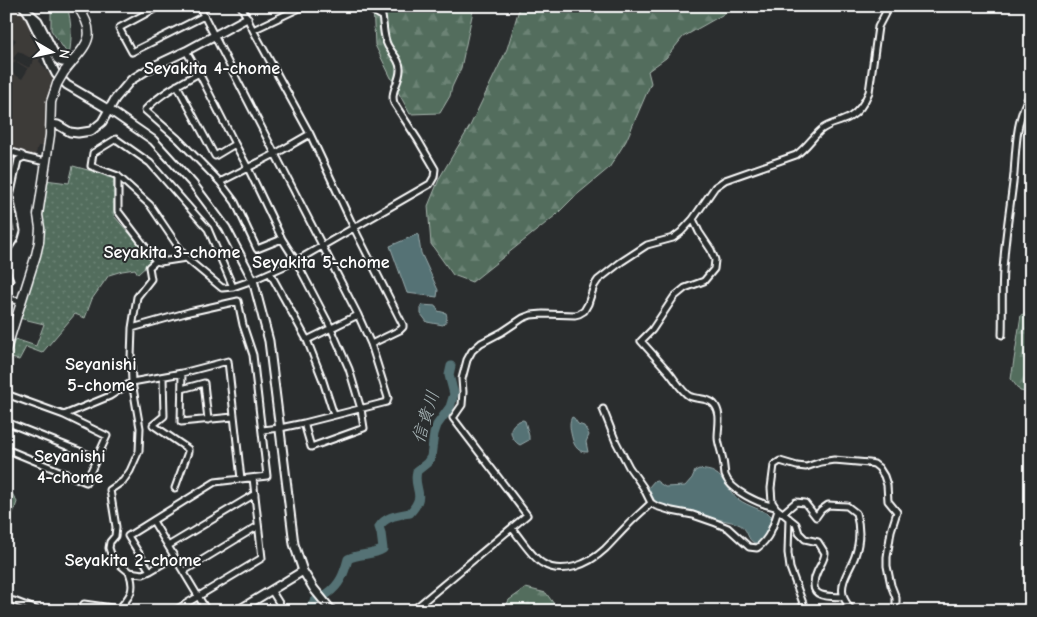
<svg xmlns="http://www.w3.org/2000/svg" width="1037" height="617" font-family="'Comic Neue','Klee One',sans-serif">
<style>
.built{fill:#3d3a38;fill-rule:evenodd}
.grass{fill:url(#grass-dots);stroke:#a8b6ae}
.forest{fill:url(#forest-firs);stroke:#a8b6ae}
.water{fill:#547274;stroke:#98aaac}
.lines{fill:none;stroke-linecap:round;stroke-linejoin:round}
.river{stroke:#547274;stroke-width:9}
.minor-casing{stroke:#fff;stroke-width:9}
.tertiary-casing{stroke:#fff;stroke-width:11}
.secondary-casing{stroke:#fff;stroke-width:11}
.minor{stroke:#2a2d2e;stroke-width:5}
.tertiary{stroke:#2a2d2e;stroke-width:7}
.secondary{stroke:#2a2d2e;stroke-width:8}
.secondary-bridge-casing{stroke:#fff;stroke-width:11;stroke-linecap:butt}
.secondary-bridge{stroke:#2a2d2e;stroke-width:8}
.labels{text-anchor:middle;dominant-baseline:central;stroke-width:4;stroke-linejoin:round;paint-order:stroke}
.neighbourhood-label{font-size:18px;font-weight:bold;fill:#fff;stroke:#2a2d2e}
.water-label{font-size:18px;font-style:italic;fill:#aab8ba;stroke:#2a2d2e}
</style>
<defs>
<pattern id="grass-dots" width="8" height="8" patternUnits="userSpaceOnUse" patternTransform="scale(1.25)"><rect width="8" height="8" fill="#526d5d"/><path d="M2 2h.1M6 6h.1" fill="none" stroke="#6c8375" stroke-width="1.8" stroke-linecap="round"/></pattern>
<pattern id="forest-firs" width="22" height="20" patternUnits="userSpaceOnUse" patternTransform="scale(1.25)"><rect width="22" height="20" fill="#526d5d"/><path d="M5 1l3.5 6h-7zM16 11l3.5 6h-7z" fill="#6c8375"/></pattern>
</defs>
<rect width="100%" height="100%" fill="#2a2d2e"/>
<filter id="ink" filterUnits="userSpaceOnUse"><feTurbulence type="fractalNoise" baseFrequency=".02" numOctaves="2"/><feDisplacementMap in="SourceGraphic" scale="10" xChannelSelector="R" yChannelSelector="G"/><feConvolveMatrix kernelMatrix="1 2 1 2 8 2 1 2 1" color-interpolation-filters="sRGB"/></filter>
<g filter="url(#ink)">
<path class="built" d="M6 6H17L24 15 41 57 39 61 55 81 51 87 48 99 46 115 47 137 45 146H38L35 157 10 150 6 156 10 138 12 134 13 124 6 120V55L16 40 6 33ZM18 51 34 60 29 68 13 59ZM15 61 28 69 22 79 9 71Z"/>
<path class="grass" d="M73 166 114 177V216L136 241 151 262 138 274 135 269 122 271 109 275 92 299 85 318 75 314 42 353 26 347 19 360 7 357 12 338 36 346 44 324 19 318 41 222 45 180 69 183Z"/>
<path class="forest" d="M50 6H67C72 23 72 40 69 56L51 30V12Z
M373 6H474L461 68 452 87 450 96 440 113 410 114 396 88 375 45Z
M520 6H738L683 37 666 58 648 71 651 83 626 141 609 168 573 198 556 215 472 282 453 275 431 244 428 206 440 177 470 126 507 49Z
M1031 311V396L1026 392 1020 391 1011 379 1021 315Z
M10 490 17 502 6 534V492Z
M526 588 546 593 559 611H501L506 606 509 600Z"/>
<path class="water" d="M418 234 421 253 438 290 437 297 407 293 390 246Z
M421 305 436 306 438 311 446 313C448 318 446 322 443 325L427 322 421 314Z
M572 417 574 418 578 424 584 426 587 431 589 435 586 442 588 452C576 453 573 443 571 433 570 427 569 422 572 417Z
M523 420 525 421 529 436V440L520 445C509 439 506 423 523 420Z
M699 469C704 470 711 470 715 473 725 478 728 492 738 499 749 507 762 509 773 517L767 541C743 549 753 530 738 524 730 521 720 520 712 518 705 516 697 512 690 510 682 509 674 510 667 508 663 507 659 505 656 503L648 488 655 480 665 487 685 486 692 478 695 471Z"/>
<g class="lines">
<path class="river" d="M327 594C340 585 344 574 348 559 359 553 372 556 383 549L381 533 379 527C385 516 399 515 410 513 428 493 412 490 417 471L427 463 431 457 434 434 437 425 450 407 454 394 449 375 451 366
M312 611 311 607 315 601"/>
<g class="minor-casing">
<path id="minor" d="M160 6 119 28 132 52 204 16
M199 6 358 315 371 344 388 398 387 402 304 423 280 428 262 430
M241 6 253 30 310 134 354 228 403 325V327L400 330 371 344
M253 30 304 6
M186 51 199 73 235 144 248 168 282 239 296 261 331 328 349 369 361 409 364 428 311 447 304 423
M199 73C181 83 160 94 145 110L178 139 220 182 235 202 257 249 282 239
M177 85 215 156 235 144
M6 163 12 152 22 155 24 157
M118 176V211L156 261 160 262 186 258
M220 182 275 154 310 134
M693 219 699 232 711 250 715 260 714 269 704 281 685 288 674 297 652 330 641 341C649 350 658 360 666 369 673 376 681 391 689 396 697 400 707 397 714 404 722 413 718 426 718 437 718 444 721 449 722 456 724 462 724 469 725 475 730 491 760 504 775 507
M6 233 16 234
M6 252 15 238 17 231 10 197 18 160 24 157 45 162
M156 261 149 267 151 279 137 297 132 328 131 358 132 382 140 428 139 451 130 471 123 481 110 490 116 527 115 536 110 542 109 548 111 554 117 562 129 572 143 574 150 571 174 557
M6 271 10 280 6 283
M270 273 307 340 322 378 334 415
M233 287 208 229 150 163 116 139 93 153 91 166 118 176 150 205 186 258 222 288 233 287 253 280 296 261 430 184 434 177 435 169 418 140 394 103C390 91 400 82 400 70 401 61 392 53 388 46 383 37 384 26 382 16L370 9 368 6
M6 299 21 301
M132 328 189 312 238 301 243 325 253 355 267 476 215 482 128 536 150 571
M1002 335C1003 309 1001 283 1004 258 1006 230 1011 202 1014 174 1016 146 1016 118 1031 92
M307 340 358 315
M182 373 181 422 233 417
M163 377 164 416 153 425 188 449V452L175 488
M182 389 204 383 208 420
M6 394 64 415 107 436 86 482 6 449
M603 409 616 442 629 467 643 487 651 503 656 506 672 511 693 515 716 523 728 528 749 547 757 548C770 539 774 524 778 510
M64 415 110 396 132 382 182 373 228 361 241 479
M6 422 97 458
M783 513 796 502 805 503 816 517 821 510 828 505 847 506 856 513C860 527 860 542 855 556 851 568 840 581 843 594 843 599 848 605 852 611
M789 518 788 553 790 568 804 606 807 611
M153 521 207 611
M512 528C519 537 532 557 542 563 562 576 589 564 605 549 612 542 619 534 626 527 634 518 643 511 651 503
M168 546 255 494
M184 571 258 526
M271 590 284 611
M844 597C833 596 813 599 814 584 814 580 815 576 817 572 820 565 824 561 825 553L818 542 805 539 799 533 796 524 776 508 772 502 771 488 774 465 780 461 797 466 806 467 821 462 834 460 869 463 874 464 879 468 884 476 887 485 888 501 897 512 891 531 887 557V566L891 585 896 598V611
M6 600 14 601 40 611
M79 611 84 604 119 609C130 596 136 590 129 572
M174 611 262 558 253 478
M412 611 527 515 453 418 462 405 463 392 462 379 467 360 472 351 481 343 502 332 523 318 531 315 543 314 575 315 579 314 584 311 588 304 594 286 598 280 621 262 647 245 673 238 681 232 693 219 715 187 725 180 796 155C806 148 812 138 821 130 829 123 840 123 850 117 858 112 865 102 869 92L878 27 889 6"/>
</g>
<g class="tertiary-casing">
<path id="tertiary" d="M23 6 28 12 40 37 50 62 56 74 67 85 108 109 153 140 193 184 226 228 253 280 269 341 294 544 303 571 237 611
M30 14 38 21 57 59C63 64 67 62 74 60
M51 124 58 125 70 132 78 133 91 131 102 122 115 99 131 80 152 67 186 51 247 18
M303 571 314 589 332 611"/>
</g>
<g class="secondary-casing">
<path id="secondary" d="M64 72C84 46 101 38 77 6
M6 350 36 255 39 242 40 228 38 215 50 135 51 102 57 84"/>
</g>
<use href="#minor" class="minor"/>
<use href="#tertiary" class="tertiary"/>
<use href="#secondary" class="secondary"/>
<g class="secondary-bridge-casing">
<path id="secondary-bridge" d="M57 84 64 72"/>
</g>
<use href="#secondary-bridge" class="secondary-bridge"/>
</g>
</g>
<g class="labels">
<g class="neighbourhood-label">
<text x="212" y="68">Seyakita 4-chome</text>
<text x="172" y="252">Seyakita 3-chome</text>
<text x="321" y="262">Seyakita 5-chome</text>
<text x="101" y="364">Seyanishi<tspan x="101" dy="21">5-chome</tspan></text>
<text x="70" y="456">Seyanishi<tspan x="70" dy="21">4-chome</tspan></text>
<text x="133" y="560">Seyakita 2-chome</text>
</g>
<g class="water-label">
<text transform="translate(426 417) rotate(-73)">信貴川</text>
</g>
</g>
<rect width="1037" height="617" fill="none" stroke="#2a2d2e" stroke-width="25"/>
<rect x="12" y="12" width="1012" height="592" fill="none" stroke="#fff" stroke-width="2" filter="url(#ink)"/>
<g transform="translate(52 52) rotate(99)" stroke="#2a2d2e" stroke-width="4" paint-order="stroke">
<path d="M0-4L9 19L0 12L-9 19Z" fill="#ffffff"/>
<text y="-8" font-size="14" font-weight="bold" text-anchor="middle" fill="#ffffff">N</text>
</g>
</svg>
